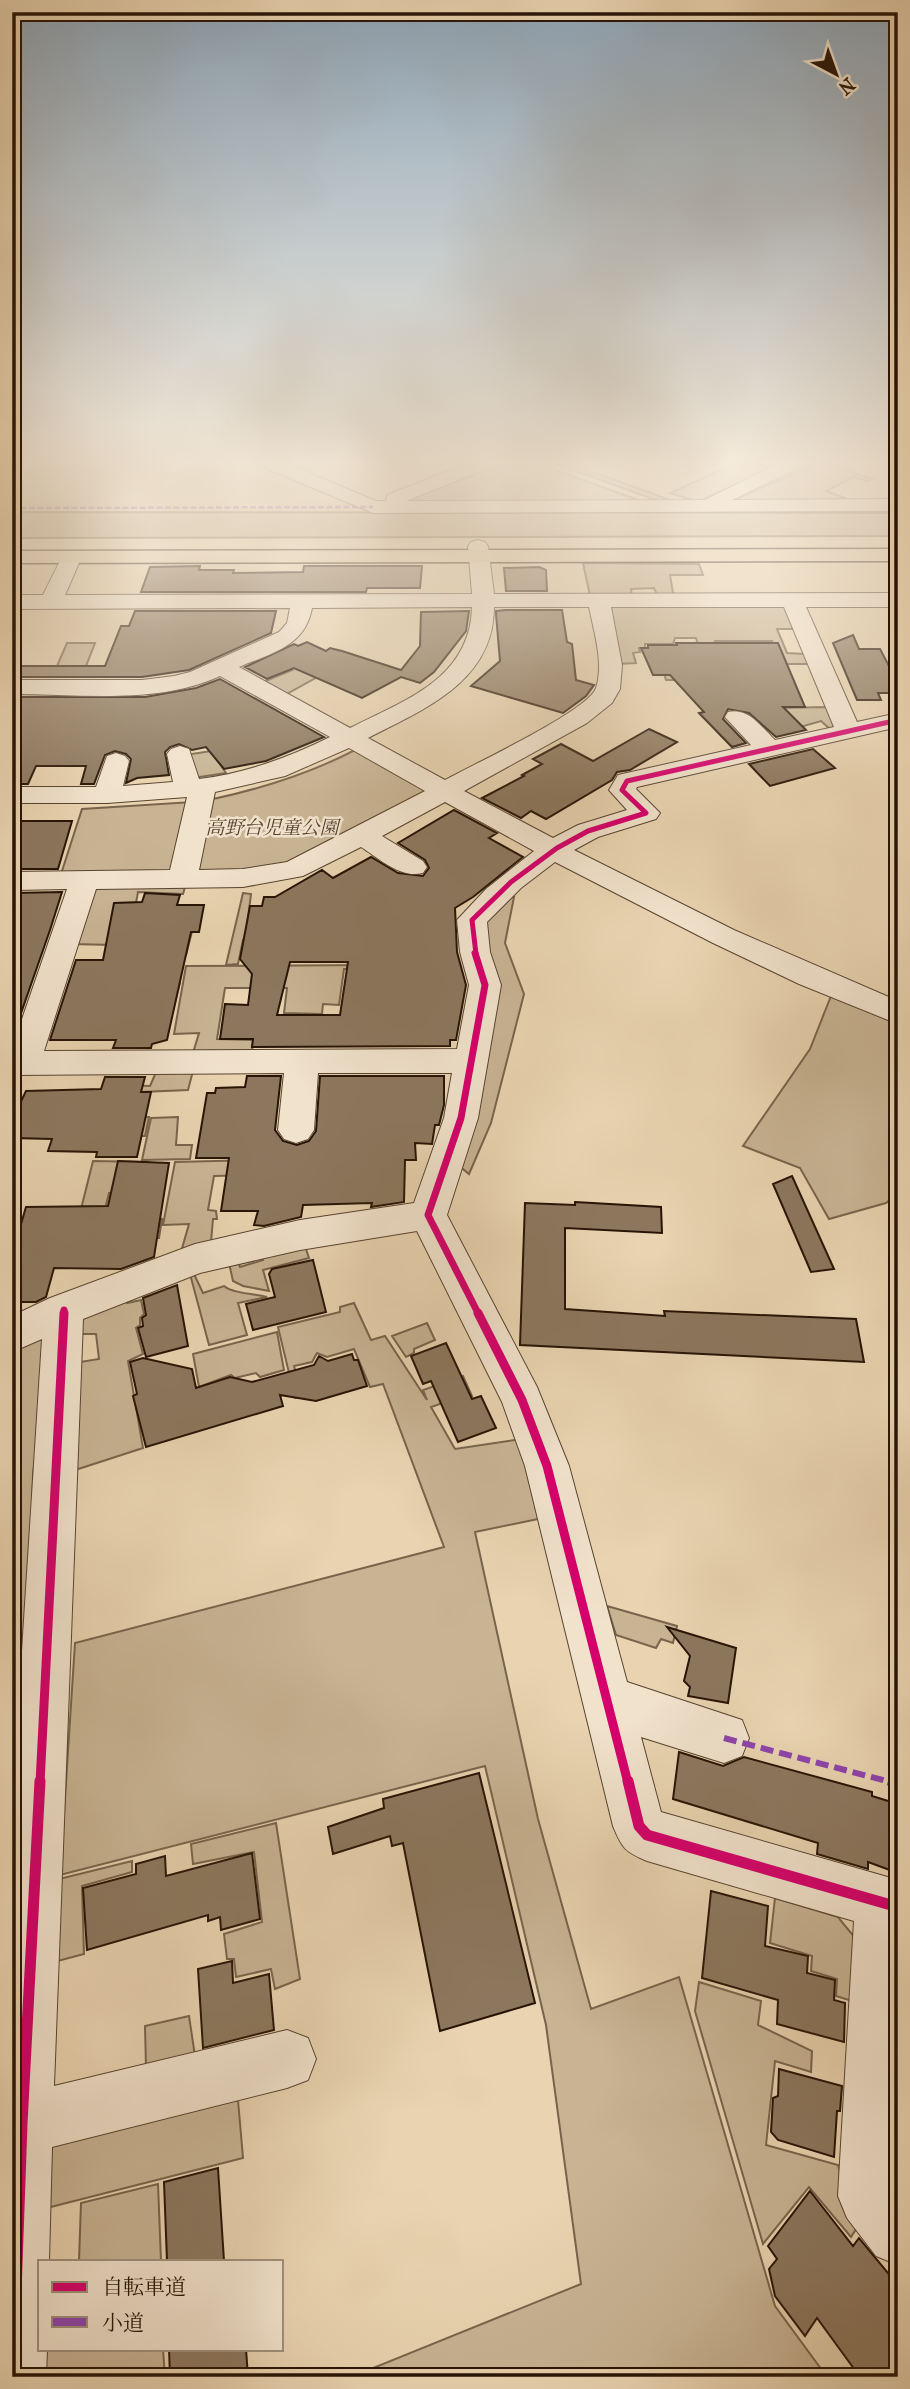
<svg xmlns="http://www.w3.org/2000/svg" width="910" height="2389" font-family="'IM FELL French Canon','Noto Serif JP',serif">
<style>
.green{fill:#c8b393;stroke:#78644c;stroke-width:2;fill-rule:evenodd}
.building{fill:#8c775e;stroke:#271406;stroke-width:2;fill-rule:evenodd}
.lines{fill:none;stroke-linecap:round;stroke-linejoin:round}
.minor-casing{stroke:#584430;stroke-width:2}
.highway-casing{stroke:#271406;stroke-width:3}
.minor{fill:#f1e2cc;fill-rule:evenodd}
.highway{fill:#e9d3b0;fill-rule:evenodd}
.quiet-far2{stroke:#8e44ad;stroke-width:2.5;stroke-dasharray:6 2.5;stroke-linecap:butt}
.quiet-far1{stroke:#8e44ad;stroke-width:6;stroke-dasharray:13 6;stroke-linecap:butt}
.quiet{stroke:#8e44ad;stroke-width:9;stroke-dasharray:17 9;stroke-linecap:butt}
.cycleway-far3-casing{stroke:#f1e2cc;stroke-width:9}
.cycleway-far2-casing{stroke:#f1e2cc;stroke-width:11}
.cycleway-far1-casing{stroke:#f1e2cc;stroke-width:13}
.cycleway-casing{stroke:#f1e2cc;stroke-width:16}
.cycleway-far3{stroke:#d6006c;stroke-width:5}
.cycleway-far2{stroke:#d6006c;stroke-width:7}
.cycleway-far1{stroke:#d6006c;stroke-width:9}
.cycleway{stroke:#d6006c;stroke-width:11}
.labels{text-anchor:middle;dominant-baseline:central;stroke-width:5;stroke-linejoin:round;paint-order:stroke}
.far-park-label{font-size:19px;font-style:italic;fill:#574430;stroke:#f1e2cc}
</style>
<rect width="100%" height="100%" fill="#e9d3b0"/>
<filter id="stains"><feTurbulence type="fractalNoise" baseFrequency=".00286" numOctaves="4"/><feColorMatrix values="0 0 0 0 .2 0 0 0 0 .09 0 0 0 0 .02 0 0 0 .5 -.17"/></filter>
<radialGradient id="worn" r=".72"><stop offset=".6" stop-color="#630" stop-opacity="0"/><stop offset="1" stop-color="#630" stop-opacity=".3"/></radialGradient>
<path class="green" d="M498 461H530L644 502 394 504Z
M548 461H563L678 503H664Z
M740 461H749L771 468 698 502 670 493Z
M820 462 872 479 867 481 854 477 826 491 845 498 837 502 739 501 736 499Z
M12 512 898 513V536L12 538Z
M583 563 699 564 703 575H670L673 593 679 595 658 597 654 588 631 589 632 596H590Z
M778 604 788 608 793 629H777L787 653 805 654 811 664H711L681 680H666L661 664 699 648 696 638H675L673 644H645V648H639L640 652 633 653 636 663 617 664 611 606ZM715 641H772L777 654 714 649Z
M67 643H95L86 666H57Z
M282 664 339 665 283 696 261 683 292 670Z
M828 707 835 726 830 729 821 721 797 728 781 716 751 722V719L776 708Z
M355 750 427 790 426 796 281 867 202 873 194 865 213 799C264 788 309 774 355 750Z
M211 751 226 773 193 778 185 755Z
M192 802 175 869 166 873 61 874 82 809Z
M185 887 183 894 138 892 133 919 196 916 186 955 176 956 180 982 173 1011H100L115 945 70 944 96 888Z
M243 893 251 894 247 926 287 939 243 940 238 964 226 965Z
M510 897H514L505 943 524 994 491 1123 469 1174 457 1164 487 947 485 919Z
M377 965V969H344L339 1005 323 1004 322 1014 284 1013 287 988H225L217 1039 253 1040 252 1053H193L199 1033 174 1034 186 966Z
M831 996 898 1024V1193L886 1203 829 1219 800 1168 743 1146 810 1049Z
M157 1070 193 1071 188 1090 141 1092 136 1117H149L145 1136H112L124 1085 150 1086Z
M178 1117 176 1145H192L190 1159 142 1160 151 1118Z
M257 1160 254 1175 214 1176 208 1210 216 1211 217 1219H213L211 1242 181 1252 189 1224 163 1225 175 1162Z
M93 1161 148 1162 123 1193H109L103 1217 162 1219 159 1238H130L76 1229Z
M305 1246 309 1258 263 1270 269 1291 243 1286 233 1281 229 1263 238 1261 240 1267 263 1260V1252Z
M193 1272 203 1293 224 1286C234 1294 254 1293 267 1297L238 1303 247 1335 209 1345 190 1274Z
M124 1298 127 1303 141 1300 144 1314 140 1318V1325L136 1328 143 1354 128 1361 143 1448 69 1472 80 1362 99 1359 96 1334H76L83 1315Z
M354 1303 371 1340 385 1336 427 1400 423 1390 463 1376 472 1396 462 1399 460 1397 431 1407 455 1449 521 1439 543 1518 475 1532 538 1819 591 2009 679 1977 775 2306 827 2377H360L368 2370 581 2284 546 2025 485 1766 60 1875 75 1643 444 1547 383 1384 370 1387 354 1349 327 1357 317 1353 312 1362 294 1366 303 1397 295 1398 278 1327 340 1312V1307Z
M427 1323 435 1340 414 1349V1353L406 1357 392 1336Z
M277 1332 284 1370 260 1377 256 1373 235 1378 231 1375 199 1387 193 1354Z
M36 1335 51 1337 33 1474 30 1613 12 1790V1347Z
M607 1606 677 1626 673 1643 661 1639 656 1648 616 1635Z
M276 1823 300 1979 275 1989 271 1969 236 1977 234 1959H227L224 1934 262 1922 254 1852 193 1864 191 1844Z
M132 1861V1872L82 1886 84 1954 54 1962 59 1879Z
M775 1898 838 1917 856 1939 852 2001 836 1996 837 1979 811 1971 812 1956 770 1943Z
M699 1982 761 2001 758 2025 812 2051 811 2072 775 2061 766 2145 838 2165 847 2196 863 2218 851 2237 809 2187 763 2244 695 2011Z
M189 2016 195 2056 146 2067 145 2026Z
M238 2100 243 2158 43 2209 42 2145Z
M158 2184 161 2261H79L81 2203Z
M42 2349H163L165 2377H40Z"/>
<path class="building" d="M200 566 199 570H234L233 573 303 572 304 566H422L420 588H367L366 592H141L150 567Z
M539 567 546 570 547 591H506L504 568Z
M506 610H562L567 642 572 644 576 680 594 685 586 696 563 713 471 686 500 661 496 614V611Z
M135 611H276L271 633 189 670 142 677H14L20 666H105L121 626H129Z
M469 611 466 631 434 672 420 683 401 677 362 698 294 668 267 679 245 667 294 644 298 646 307 642 326 651 330 648 342 651 401 670 420 646 421 612Z
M853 635 859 649H880L898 683V693H878L881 700H857L833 643Z
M676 643H778L805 707H783L806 730 776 737 749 713 728 709 723 719 746 743 732 747 699 713 704 712 670 675H653L641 648H648V645H677Z
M220 679 324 737 266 761 224 769 206 747 192 750 179 744 170 747 165 752 169 775 137 778 126 783 131 759 126 754 115 751 105 755 94 784H81L86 766H36L28 784H12V697H145L196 688Z
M649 729 677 742 630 770 617 772 612 780 546 819 531 811 521 818 482 798 524 776 522 775 542 764 533 759 561 744 593 761Z
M813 749 835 768 770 786 749 764Z
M12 806H19L13 821H72L58 869H12Z
M454 810 497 833 489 838 523 857 473 897 455 908 457 952 466 985 456 1040H450V1046L252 1047 253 1039H220L225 1004 248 1005 252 974 240 959 250 906H262L264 897H275L322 870 333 878 371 857 398 873 423 876 429 868 425 860 398 843ZM290 962H348L340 1015H277Z
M62 892 50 930 12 1039V893Z
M145 893 180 895 177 905H204L199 932H191L167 1040 152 1044 151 1048H113L116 1040H50L76 960H103L114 903 142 902Z
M247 1076H281L275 1130 283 1141 297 1145 309 1141 316 1131 320 1076H444V1105L439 1125H435L432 1144 415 1143 416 1160H405L404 1202 371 1207 372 1203 303 1205 301 1217 264 1226 254 1225 258 1211H221L229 1158H196L207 1093H215L216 1088 245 1087Z
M105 1077H145L141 1092H151L137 1157H96L97 1152 48 1151 52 1139 12 1138V1120L26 1091 101 1089Z
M118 1161 169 1163 154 1257 121 1269 54 1268 46 1297 36 1302H12V1255L26 1207 108 1206Z
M792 1176 834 1269 811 1272 773 1184Z
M575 1202 661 1207 662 1233 565 1228V1309L665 1316 664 1311 856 1319 864 1362 520 1345 525 1203 575 1205Z
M313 1260 326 1312 253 1330 246 1304 275 1297 269 1274 272 1269Z
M177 1285 188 1346 146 1357 138 1328 143 1326 142 1318 146 1315 143 1298Z
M446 1343 472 1399 481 1396 496 1428 458 1442 431 1381 423 1384 411 1356Z
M352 1354 354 1360H358L367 1386 316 1401 280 1395 283 1406 146 1447 133 1396 137 1394 130 1362 143 1358 192 1369 196 1388 230 1377 252 1382 314 1365 319 1356 328 1361Z
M667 1627 736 1648 728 1703 688 1696 690 1687 684 1681 690 1656Z
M679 1752 723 1766 744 1757 872 1792V1796L898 1804V1873L868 1862V1869L817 1854 818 1843 673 1799Z
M479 1773 535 2003 440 2031 403 1843 392 1846 390 1836 333 1854 328 1827 384 1808 383 1799Z
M252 1853 260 1919 221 1930 220 1917 208 1921V1915L87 1950 83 1888 136 1874V1864L165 1856 166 1876Z
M711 1891 768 1906 765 1946 808 1956 807 1973 835 1980 834 2000 845 2003 844 2042 777 2024 778 2000 702 1978Z
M232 1961 233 1983 269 1974 274 2030 203 2048 198 1969Z
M779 2069 842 2086 840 2111H837L834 2157 778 2140 771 2132 773 2098 778 2096Z
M218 2168 224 2261H167L164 2182Z
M810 2191 853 2246 859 2238 898 2285V2377H860L817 2318 805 2336 775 2296 769 2269 777 2259 768 2246Z
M169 2349H246L248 2377H170Z"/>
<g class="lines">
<g class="minor-casing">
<path id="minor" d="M255 461H280L376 501H386L387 495 474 461H499L496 465 406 501 705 500 783 461H807L804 465 732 500 898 499V511L373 513 258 465Z
M478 540 485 542 488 546 494 594 898 593V607H806L857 722 898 713V727L637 787 636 789 660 813 656 819 598 837 574 850 734 930 898 1001V1024L799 984 713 943 555 862 521 888 487 922 490 952 501 985 478 1118 447 1215 537 1387 569 1466 627 1682 742 1720 749 1738 742 1756 724 1763 641 1737 661 1812 898 1880V2265L876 2256 847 2218 838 2196 854 1921 647 1861C625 1852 622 1848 613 1826L525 1466 502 1402 417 1231 300 1250 200 1273 83 1319 54 2086 287 2030 308 2038 316 2059 308 2080 287 2088 52 2147 49 2261H40V2349H47L46 2377H12V1807L42 1339 12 1352V1316L50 1298 195 1244 300 1220 414 1203 444 1118 452 1073H318L314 1130 308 1139 296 1143 284 1139 278 1130 284 1073 12 1075V1048L67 889 12 890V872L170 870 187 797 107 803H12V787H96L107 756 116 753 125 756 129 761 123 786 173 782 167 754 171 749 180 746 189 749 199 779C246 773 288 758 330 737L220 676C157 705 80 694 12 694V680H142L174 676 190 672 279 632 287 623 290 608 12 609V595H43L59 563 62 559H76L79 563 65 595 472 594 468 546 471 542ZM472 607C470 679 405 700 350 728L239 667C271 653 305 647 312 608ZM494 607H589C594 632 604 663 596 688 588 711 472 765 445 780L368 738C425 709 494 681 494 607ZM611 607H784L834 727 775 740C761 727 749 707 728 712L725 717 751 745 618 775 609 790 627 810 578 825 553 838 464 791 587 723 612 703 620 689 622 665ZM349 748 425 791 287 862 243 869 199 870 215 792 285 776ZM445 802 534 851 486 889 457 920 460 952 469 985 457 1049 44 1051 96 889 243 887 303 876 361 847C380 859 401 879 423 873L427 867 423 861 382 836Z"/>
</g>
<g class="highway-casing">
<path id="highway" d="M898 549V561L12 563V551Z"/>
</g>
<use href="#minor" class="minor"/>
<use href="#highway" class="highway"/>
<path class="quiet-far2" d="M12 508 373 507"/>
<path class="quiet-far1" d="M724 1738 894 1783"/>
<path class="quiet" d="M888 1781 898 1784"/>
<g class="cycleway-far3-casing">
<path id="cycleway-far3" d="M476 954 472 920 511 882 557 848 588 831 646 813 622 790 627 781 898 720"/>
</g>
<g class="cycleway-far2-casing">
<path id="cycleway-far2" d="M475 953 485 985 461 1118 428 1215 479 1315
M64 1315V1310"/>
</g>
<g class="cycleway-far1-casing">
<path id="cycleway-far1" d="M478 1313 522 1400 547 1466 628 1783
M40 1783 64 1313"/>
</g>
<g class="cycleway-casing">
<path id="cycleway" d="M628 1781 639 1826 647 1835 898 1907
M13 2377 22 2124 40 1781"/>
</g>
<use href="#cycleway-far3" class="cycleway-far3"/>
<use href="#cycleway-far2" class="cycleway-far2"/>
<use href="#cycleway-far1" class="cycleway-far1"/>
<use href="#cycleway" class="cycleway"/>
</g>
<linearGradient id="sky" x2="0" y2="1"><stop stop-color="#8ea6ba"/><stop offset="0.58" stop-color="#f5ebdb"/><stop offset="1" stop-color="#f5ebdb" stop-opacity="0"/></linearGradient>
<rect width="910" height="796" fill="url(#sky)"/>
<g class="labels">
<g class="far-park-label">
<text x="272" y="828">高野台児童公園</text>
</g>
</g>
<rect width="910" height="2389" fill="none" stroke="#e9d3b0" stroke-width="42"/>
<rect x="14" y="14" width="882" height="2361" fill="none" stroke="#271406" stroke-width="3.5"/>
<rect x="21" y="21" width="868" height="2347" fill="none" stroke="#271406" stroke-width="2"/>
<rect x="38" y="2260" width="245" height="91" fill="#f1e2cc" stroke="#a0907d" stroke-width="2"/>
<rect x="52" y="2282" width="35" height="10" fill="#d6006c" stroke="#a0907d" stroke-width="2"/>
<text x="102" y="2294" font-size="21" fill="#271406">自転車道</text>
<rect x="52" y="2317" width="35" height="10" fill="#8e44ad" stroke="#a0907d" stroke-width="2"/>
<text x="102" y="2330" font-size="21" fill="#271406">小道</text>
<g transform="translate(836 74) rotate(139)" stroke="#f1e2cc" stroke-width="5" paint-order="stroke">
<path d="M0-5L12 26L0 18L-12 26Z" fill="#271406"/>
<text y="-10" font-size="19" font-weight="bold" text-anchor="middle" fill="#271406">N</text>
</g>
<rect width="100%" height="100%" filter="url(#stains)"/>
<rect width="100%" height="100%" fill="url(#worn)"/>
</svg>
